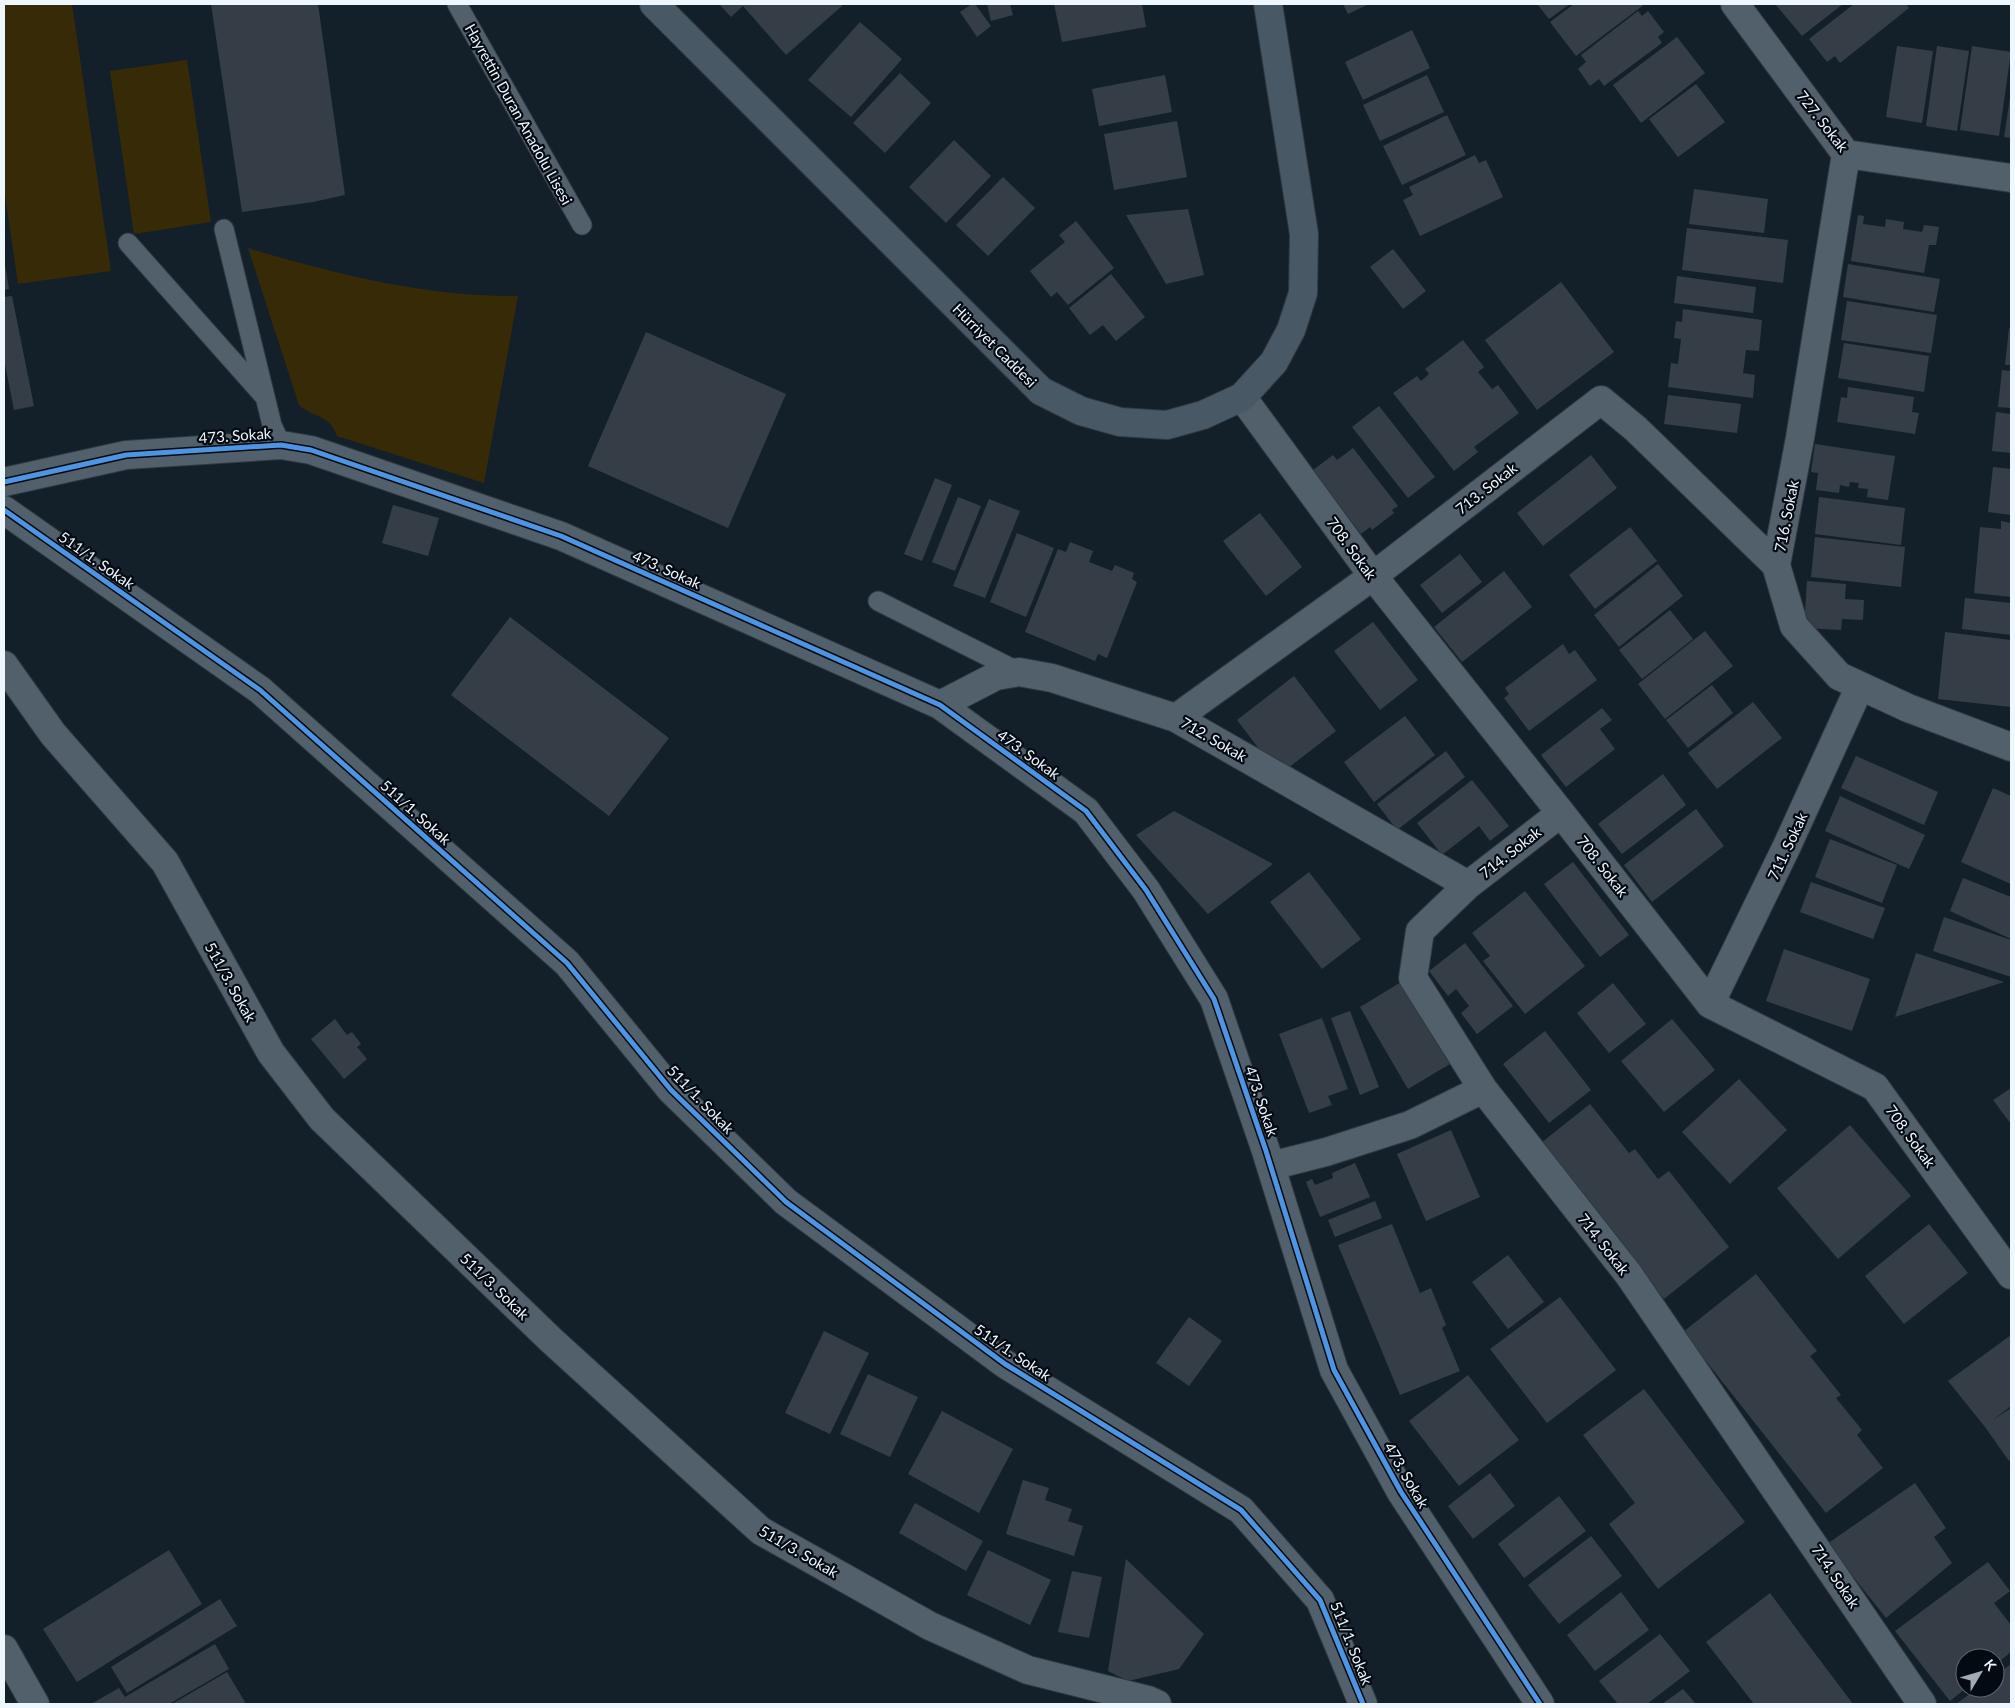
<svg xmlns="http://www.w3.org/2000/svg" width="2015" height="1708" font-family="Lato,sans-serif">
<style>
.green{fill:#372a06}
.building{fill:#353e46}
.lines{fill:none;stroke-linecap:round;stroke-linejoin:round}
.service-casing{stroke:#303941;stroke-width:21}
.minor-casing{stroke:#303941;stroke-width:30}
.tertiary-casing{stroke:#303941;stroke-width:30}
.secondary-casing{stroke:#303941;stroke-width:30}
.service{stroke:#52606c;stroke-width:19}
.minor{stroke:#52606c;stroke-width:28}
.tertiary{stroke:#52606c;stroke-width:28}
.secondary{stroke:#495865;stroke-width:28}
.cycleway-casing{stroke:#030a11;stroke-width:8}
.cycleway{stroke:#4d94e3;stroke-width:5}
.labels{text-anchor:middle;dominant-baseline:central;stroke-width:4.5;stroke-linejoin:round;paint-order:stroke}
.street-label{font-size:15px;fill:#eef6fe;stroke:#030a11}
</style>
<rect width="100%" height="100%" fill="#142029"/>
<path class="green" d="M4 4H72L111 271 18 284 4 188Z
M187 60 211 222 134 234 110 71Z
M248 248C335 274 426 297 518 296L484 483 337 436C330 414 313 418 299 405Z"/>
<path class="building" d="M211 4H318L345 195 313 202 242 212Z
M719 4H840L842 6 786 55 743 6 731 17Z
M972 4H975L991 26 977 37 960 12Z
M987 4H1010L1013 15 991 21Z
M1054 4H1142L1146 27 1062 42Z
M1343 4H1369L1348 14Z
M1537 4H1570L1549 19Z
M1574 4H1645L1576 56 1550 22Z
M1775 4H1843L1802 36Z
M1854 4H1906L1909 8 1840 63 1835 56 1827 62 1809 39Z
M1638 11 1642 16 1648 11 1664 32 1658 37 1662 43 1604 86 1599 79 1590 86 1578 69 1586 62 1581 55Z
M860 22 902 59 851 117 808 80Z
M1412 30 1430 68 1363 100 1345 62Z
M1677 37 1705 73 1641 123 1613 85Z
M1897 46 1933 51 1922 123 1886 117Z
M1937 46 1969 51 1957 131 1926 126Z
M1972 46 2011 52 1999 136 1960 130Z
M900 73 931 103 885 153 853 123Z
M1165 75 1172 112 1099 126 1092 89Z
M1427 75 1444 112 1380 141 1363 105Z
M1696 84 1725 122 1678 157 1649 119Z
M2010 98H2011V138L2004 137Z
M1447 115 1466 155 1402 185 1383 146Z
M1177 121 1187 177 1114 190 1104 134Z
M954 140 991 176 946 223 909 187Z
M1475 155 1479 163 1486 160 1503 197 1420 236 1403 200 1413 195 1409 187Z
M1003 177 1035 208 988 256 956 225Z
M1694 189 1768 199 1764 233 1689 224Z
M1188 209 1204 275 1166 284 1126 215Z
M1858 215 1864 216 1863 224 1885 227 1886 219 1904 222 1903 229 1922 232 1924 225 1939 227 1936 245H1929L1924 273 1851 261Z
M1076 221 1114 268 1068 305 1057 292 1051 297 1030 271 1065 242 1059 235Z
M1687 228 1788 240 1783 283 1682 270Z
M1393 249 1426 291 1403 309 1370 267Z
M4 259 9 289 4 290Z
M1848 264 1940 279 1934 312 1843 297Z
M1111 274 1145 317 1116 341 1103 325 1090 335 1069 308Z
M1677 276 1756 287 1753 313 1674 303Z
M1561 282 1614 352 1537 410 1485 340Z
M12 296 34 406 14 410 4 359V297Z
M1847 301 1937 315 1931 353 1841 340Z
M1683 309 1762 320 1759 351 1746 350 1743 373 1755 375 1753 398 1668 387 1671 363 1678 364 1681 339 1674 338 1676 321 1682 322Z
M2009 328 2011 329V365H2005Z
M646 332 786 394 728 528 588 466Z
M1463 340 1484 367 1478 372 1492 389 1498 385 1519 413 1474 447 1478 452 1454 471 1393 393 1417 376 1421 381 1429 374 1425 369Z
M1844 343 1929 356 1924 392 1838 378Z
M2002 370 2011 371V408L1998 407Z
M1848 387 1914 397 1912 412 1919 413 1915 434 1837 422 1841 397 1847 398Z
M1668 395 1741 404 1737 433 1664 424Z
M1379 406 1435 477 1408 498 1352 427Z
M1996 412 2011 414V453L1992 451Z
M1815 444 1895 456 1888 500 1867 497 1868 489 1858 488 1859 483 1850 482 1849 487 1840 485 1839 493 1816 490 1818 473 1811 472Z
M1353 448 1398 506 1392 510 1394 513 1372 530 1370 527 1361 534 1313 470 1333 455 1337 460Z
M1591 455 1617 488 1543 546 1517 513Z
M1993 467 2011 469V515L1988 512Z
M935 478 952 485 922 561 904 554Z
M958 497 981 506 955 571 932 562Z
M1819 497 1905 508 1901 545 1815 534Z
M989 499 1020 511 985 598 953 586Z
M393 505 439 518 428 556 382 543Z
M1260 513 1302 567 1266 596 1223 541Z
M2001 521 2011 523V597L1974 593 1980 527 2001 529Z
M1630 527 1657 561 1595 609 1569 575Z
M1017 533 1054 548 1026 617 990 602Z
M1815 537 1905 547 1901 587 1811 577Z
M1070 542 1093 551 1089 562 1112 571 1115 565 1134 573 1132 579 1137 582 1107 658 1098 654 1095 661 1025 632 1058 549 1066 552Z
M1460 554 1482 582 1442 613 1420 585Z
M1658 564 1683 596 1619 647 1594 615Z
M1504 571 1532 607 1462 662 1434 627Z
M1807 581 1846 584 1845 599 1864 600 1863 620 1842 619 1841 630 1804 628Z
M1965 598 2011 603V635L1962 629Z
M1670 610 1693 639 1642 679 1619 650Z
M510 617 669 738 609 816 451 695Z
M1373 622 1418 680 1380 710 1334 651Z
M1705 631 1733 666 1665 719 1638 684Z
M1945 632 2011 640V707L1938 699Z
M1563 644 1569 654 1575 650 1597 680 1529 731 1504 698 1509 694 1505 688Z
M1294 676 1336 731 1279 775 1237 720Z
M1712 685 1733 713 1688 748 1666 720Z
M1753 702 1782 738 1717 789 1688 753Z
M1602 708 1612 720 1600 729 1615 749 1566 787 1541 755Z
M1405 716 1435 755 1374 802 1344 762Z
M1446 751 1465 777 1397 830 1377 804Z
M1856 756 1938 792 1924 825 1841 788Z
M1663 774 1686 805 1622 854 1598 824Z
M1472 780 1509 826 1490 841 1479 826 1442 855 1417 823Z
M1993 788 2011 796V884L1961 862Z
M1840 796 1925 835 1909 869 1825 831Z
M1696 809 1724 846 1652 902 1624 865Z
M1174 811 1273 864 1208 914 1136 835Z
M1830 839 1897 865 1882 903 1815 877Z
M1573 862 1629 935 1600 957 1544 884Z
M1309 872 1361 939 1322 969 1270 902Z
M1963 878 2011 897V939L1950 911Z
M1811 882 1885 908 1873 939 1800 912Z
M1525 891 1585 966 1525 1014 1483 961 1490 956 1472 933Z
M1944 917 2011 940V977L1933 951Z
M1465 943 1513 1006 1477 1034 1461 1013 1469 1006 1456 989 1448 996 1429 971Z
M1784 949 1870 979 1852 1031 1766 1001Z
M1916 953 2004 982 1895 1017Z
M1401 982 1450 1064 1408 1089 1360 1007Z
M1613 983 1646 1024 1609 1053 1577 1013Z
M1350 1011 1379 1087 1360 1095 1331 1018Z
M1322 1018 1348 1089 1328 1096 1332 1105 1309 1113 1279 1034Z
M335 1019 347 1035 352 1032 361 1044 357 1047 367 1059 344 1079 311 1039Z
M1672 1019 1715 1070 1664 1112 1621 1061Z
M1545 1031 1591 1090 1549 1123 1503 1064Z
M1739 1079 1787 1130 1730 1184 1682 1132Z
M2011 1088V1124L1993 1100Z
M1590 1104 1629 1153 1635 1149 1658 1179 1669 1171 1729 1247 1664 1299 1541 1143Z
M1850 1125 1911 1196 1838 1259 1777 1188Z
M1451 1130 1480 1197 1426 1221 1397 1154Z
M1355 1163 1370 1197 1320 1217 1306 1182 1312 1179 1315 1185 1333 1178 1332 1173Z
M1375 1201 1382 1218 1335 1237 1328 1220Z
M1392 1224 1420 1293 1431 1288 1446 1325 1442 1328 1460 1371 1400 1395 1338 1245Z
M1929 1224 1968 1273 1904 1324 1865 1276Z
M1508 1255 1544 1302 1508 1329 1472 1282Z
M1756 1274 1817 1351 1810 1356 1841 1395 1836 1398 1862 1430 1857 1435 1883 1468 1826 1513 1683 1332Z
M1560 1297 1616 1370 1547 1423 1490 1349Z
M1189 1317 1222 1341 1189 1386 1156 1363Z
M824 1331 869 1353 830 1434 785 1413Z
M2011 1335V1406L1993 1420 2011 1408V1460L2009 1461 1985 1427 1948 1381Z
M868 1374 918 1397 890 1457 840 1434Z
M1468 1375 1519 1440 1459 1486 1409 1421Z
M1644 1389 1745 1522 1658 1589 1609 1524 1635 1503 1583 1435Z
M942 1411 1013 1449 979 1513 908 1474Z
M1490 1473 1515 1506 1473 1539 1448 1506Z
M1023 1480 1049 1488 1045 1500 1072 1509 1068 1521 1083 1526 1074 1556 1006 1534Z
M1915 1483 1946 1528 1934 1537 1952 1563 1886 1618 1827 1544Z
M1559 1496 1586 1531 1524 1578 1498 1544Z
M915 1503 983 1541 966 1571 899 1533Z
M1591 1536 1622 1576 1559 1624 1528 1585Z
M169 1550 202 1604 77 1682 43 1629Z
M988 1550 1051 1580 1030 1625 967 1595Z
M1126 1559 1204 1634 1179 1669 1128 1681 1108 1671Z
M1988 1562 2010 1591 1994 1603 2011 1625V1652L1995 1665V1658H1965V1689L1950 1701 1895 1631Z
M1072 1571 1102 1577 1089 1638 1058 1632Z
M1621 1592 1649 1630 1595 1671 1567 1635Z
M1770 1593 1798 1631 1853 1704H1754L1706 1642Z
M220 1599 237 1626 127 1693 111 1667Z
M1660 1634 1690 1671 1647 1704H1618L1599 1681Z
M215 1644 229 1669 169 1704H91L119 1688 125 1697Z
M2011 1664V1703L1956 1704 1978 1688H1995V1676Z
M227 1672 245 1702 242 1704H172Z
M1683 1689 1696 1704H1662Z"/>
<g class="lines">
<g class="service-casing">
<path id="service" d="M457 4 582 225
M224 229 272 425 281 445
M128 243 263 395
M878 601 1019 672"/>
</g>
<g class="minor-casing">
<path id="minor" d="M1735 4 1846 154 2011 178
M1846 154 1800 438 1776 565 1794 626 1839 676 1908 708 2011 747
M1242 397 1373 576 1561 813 1710 1004 1875 1087 2011 1275
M4 482 126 455 281 445 311 450 561 536 940 705 1086 811 1146 890 1214 999 1266 1151 1334 1370 1401 1492 1540 1704
M4 510 260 690 567 963 671 1090 786 1202 1005 1364 1241 1510 1320 1600 1363 1704
M4 665 53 734 165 862 271 1053 322 1119 551 1340 761 1531 930 1626 1028 1670 1148 1700 1157 1704
M940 705 996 676 1019 672 1052 678 1176 718 1468 885
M1176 718 1373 576 1601 400 1636 429 1776 565
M1561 813 1468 885 1420 931 1413 978 1483 1089 1629 1275 1922 1704
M1710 1004 1786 848 1860 686
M1271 1166 1326 1152 1410 1125 1483 1089"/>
</g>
<g class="tertiary-casing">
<path id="tertiary" d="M4 1649 35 1704"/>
</g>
<g class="secondary-casing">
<path id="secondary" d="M654 4 1041 391 1081 411 1120 422 1167 425 1203 415 1242 397 1274 362 1291 330 1303 293 1304 234 1268 4"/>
</g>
<use href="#service" class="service"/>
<use href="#minor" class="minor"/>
<use href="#tertiary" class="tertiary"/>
<use href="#secondary" class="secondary"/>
<g class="cycleway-casing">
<path id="cycleway" d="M4 482 126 455 281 445 311 450 561 536 940 705 1086 811 1146 890 1214 999 1266 1151 1334 1370 1401 1492 1540 1704
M4 510 260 690 567 963 671 1090 786 1202 1005 1364 1241 1510 1320 1600 1363 1704"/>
</g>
<use href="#cycleway" class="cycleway"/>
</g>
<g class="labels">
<g class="street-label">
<text transform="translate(519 114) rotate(61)">Hayrettin Duran Anadolu Lisesi</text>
<text transform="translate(1823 121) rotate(52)">727. Sokak</text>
<text transform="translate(995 345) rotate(45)">Hürriyet Caddesi</text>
<text transform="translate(235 435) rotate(-4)">473. Sokak</text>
<text transform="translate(1486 488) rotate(-38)">713. Sokak</text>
<text transform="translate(1786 516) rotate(-79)">716. Sokak</text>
<text transform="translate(1352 548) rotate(54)">708. Sokak</text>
<text transform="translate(97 560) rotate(35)">511/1. Sokak</text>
<text transform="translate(667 569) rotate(24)">473. Sokak</text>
<text transform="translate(1214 739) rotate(30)">712. Sokak</text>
<text transform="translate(1029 754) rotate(36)">473. Sokak</text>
<text transform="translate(416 812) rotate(42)">511/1. Sokak</text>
<text transform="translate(1787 846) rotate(-65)">711. Sokak</text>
<text transform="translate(1510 852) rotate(-38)">714. Sokak</text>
<text transform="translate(1603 866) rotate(52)">708. Sokak</text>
<text transform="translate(231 982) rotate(61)">511/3. Sokak</text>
<text transform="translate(701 1099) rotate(46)">511/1. Sokak</text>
<text transform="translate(1262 1101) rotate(71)">473. Sokak</text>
<text transform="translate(1911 1136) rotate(54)">708. Sokak</text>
<text transform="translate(1604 1244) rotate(52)">714. Sokak</text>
<text transform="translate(495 1286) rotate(44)">511/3. Sokak</text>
<text transform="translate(1013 1352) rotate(34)">511/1. Sokak</text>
<text transform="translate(1407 1475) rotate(60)">473. Sokak</text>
<text transform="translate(799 1551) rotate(30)">511/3. Sokak</text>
<text transform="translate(1836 1576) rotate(56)">714. Sokak</text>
<text transform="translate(1352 1643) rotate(68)">511/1. Sokak</text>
</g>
</g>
<rect width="2015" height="1708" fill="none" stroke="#eef6fe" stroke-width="10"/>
<g transform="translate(1980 1673) rotate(52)"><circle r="24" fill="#030a11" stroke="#616870"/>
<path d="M0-4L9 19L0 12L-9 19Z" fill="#a2abb3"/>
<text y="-8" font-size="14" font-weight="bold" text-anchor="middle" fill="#eef6fe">K</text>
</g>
</svg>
